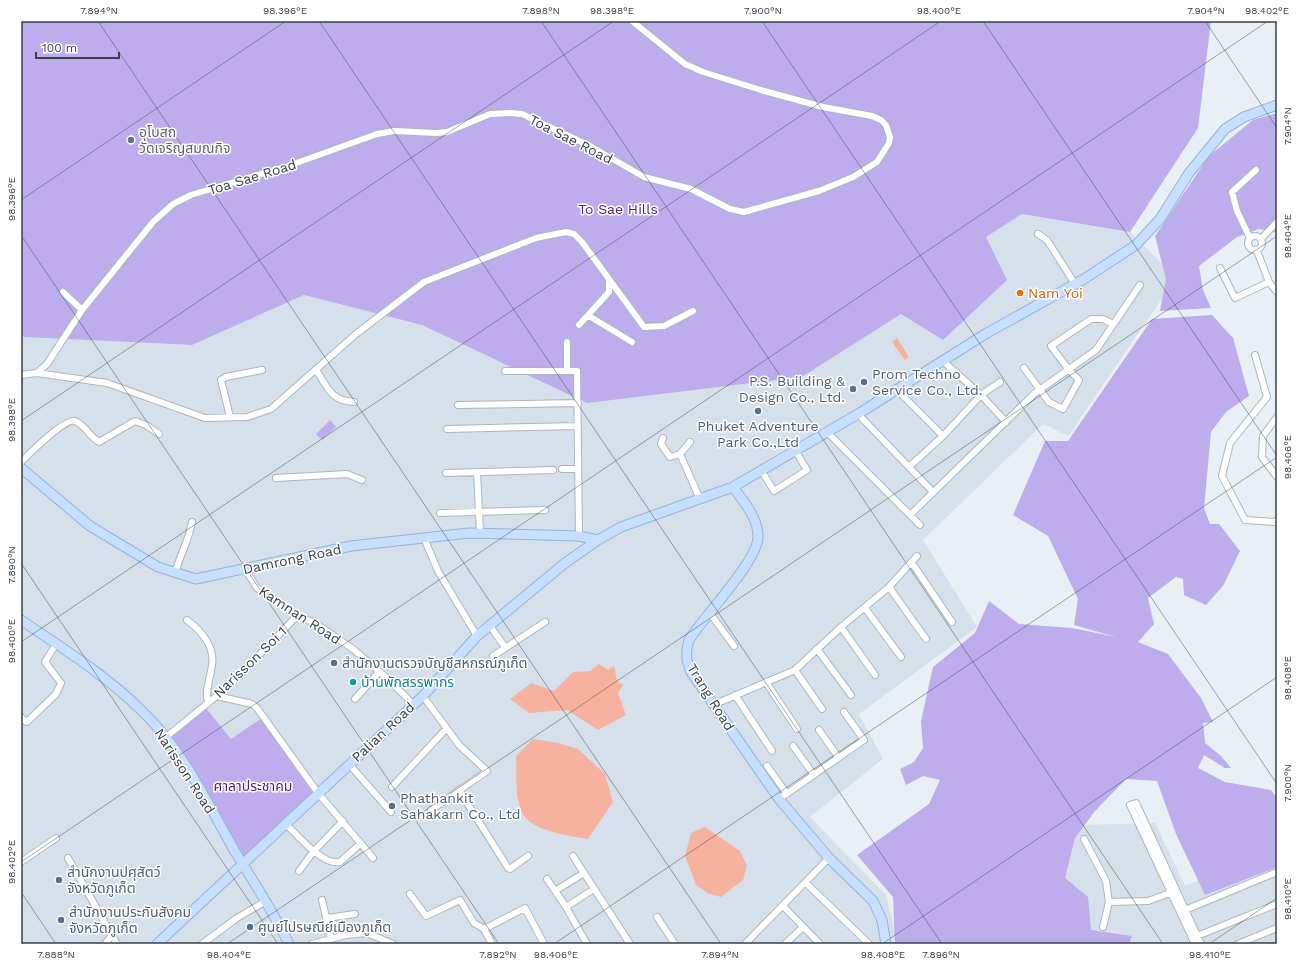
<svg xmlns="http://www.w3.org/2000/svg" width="1298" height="965" font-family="'Work Sans','Noto Sans Thai',sans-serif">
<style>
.residential{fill:#d5e0ea}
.green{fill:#bdaded}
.water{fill:#f7b19f}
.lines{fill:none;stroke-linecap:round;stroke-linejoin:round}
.street-casing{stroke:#a9b7c2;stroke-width:8}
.secondary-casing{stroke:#94b4da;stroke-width:11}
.street{stroke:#fff;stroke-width:6}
.secondary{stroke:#c8e0ff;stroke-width:9}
.ticks{fill:none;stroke:#36414a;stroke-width:1;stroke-opacity:0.45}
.worship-dot{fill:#6b7280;stroke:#fff;stroke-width:1.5}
.food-dot{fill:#e8710a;stroke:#fff;stroke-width:1.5}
.service-dot{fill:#5c6f8a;stroke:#fff;stroke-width:1.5}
.culture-dot{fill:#0f9aa8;stroke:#fff;stroke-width:1.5}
.labels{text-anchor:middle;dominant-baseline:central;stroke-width:3;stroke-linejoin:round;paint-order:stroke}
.worship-label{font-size:14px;fill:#5b616d;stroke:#fff;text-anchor:start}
.street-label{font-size:14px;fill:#36414a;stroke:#fff}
.park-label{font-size:14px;fill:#4b2382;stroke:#fff}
.food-label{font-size:14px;fill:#c56008;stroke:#fff;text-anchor:start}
.service-label{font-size:14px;fill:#4e5e75;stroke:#fff;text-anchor:start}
.culture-label{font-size:14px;fill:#0d838f;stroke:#fff;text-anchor:start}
.neatline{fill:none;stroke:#36414a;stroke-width:1.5}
.ticks-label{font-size:10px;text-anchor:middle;fill:#36414a}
</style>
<rect width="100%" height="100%" fill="#e8eff5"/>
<path class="residential" d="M1022 214 1130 232 1176 278 1068 436 1043 424 923 540 977 627 859 714 883 759 810 817 886 895 898 944H21V334L24 337 192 345 304 295 422 325 587 402 802 377 901 314 986 237Z
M1155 823 1185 886 1277 849V944H1085L1058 881 1066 838 1082 825Z"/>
<path class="green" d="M21 21H1211L1198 128 1130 232 1022 214 986 237 1007 280 943 340 901 314 802 377 587 403 422 325 304 295 192 345 24 337 21 334Z
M1277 113V233L1259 229 1237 237 1199 266 1203 290 1211 308 1160 311 1166 279 1155 236 1209 156 1253 120Z
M1212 315 1233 338 1249 396 1226 412 1211 432 1204 508 1210 524H1219L1240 551 1223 586 1206 605 1184 595 1183 579 1176 577 1148 598 1154 624 1138 642 1168 654 1201 698 1213 722 1203 723 1205 743 1221 756 1231 768H1225L1204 755 1198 768 1225 782 1271 790 1277 798V867L1205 895 1176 834 1157 781 1126 779 1095 811 1075 838 1065 878 1088 897 1091 930 1132 936 1129 944H895L893 897 857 855 929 804 940 780 923 776 906 785 900 769 914 762 923 748 921 721 933 667 975 633 989 601 1019 624 1072 628 1116 637 1074 625 1078 599 1048 536 1013 515 1045 441H1068L1152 319Z
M330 420 336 427 322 440 316 434Z
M205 707 231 739 262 718 313 792 243 858 170 737Z"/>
<path class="water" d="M897 338 909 357 905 360 892 342Z
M599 664 608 670 614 666 617 681 623 685 618 693 626 715 598 730 567 710 529 713 510 699 531 683 554 691 573 672 590 671Z
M533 739 558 743 578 749 605 774 613 802 588 839C571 836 537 832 525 817 514 802 517 774 516 756Z
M705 827 740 851 747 866 743 880 721 897 709 894 696 885 685 856 691 833Z"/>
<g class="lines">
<g class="street-casing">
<path id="street" d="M1038 234 1047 240 1075 284
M1248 243a7 7 0 1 1 14 0a7 7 0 1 1-14 0Z
M1250 238 1237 211 1232 192 1256 170
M1261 239 1277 222
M1257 251 1269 282 1277 292
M1220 268 1235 298 1269 282
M63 292 82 310
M589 316 632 342
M579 325 609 292V281
M567 342V371
M1255 355 1267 397 1230 443 1222 476 1245 520 1274 522 1277 520
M943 361 981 395 1006 422
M1024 368 1049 402 1063 409 1079 380 1069 370 1051 346 1091 319H1103L1113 324
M316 370C328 387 330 401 354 402
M505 371H577L579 536
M37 373 47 364 82 310 153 222 173 204 191 195 288 166 377 134 394 131 436 133 447 132 490 114 511 113 522 114 590 146 644 177 691 189 730 209 744 212 819 191 853 177 877 162 889 143 890 137 886 125 881 120 872 116 823 107 761 90 703 72 685 64 632 21
M21 375 37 373 107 383 205 418 247 417 271 409 356 334 424 282 536 238 566 232 574 234 582 242 644 327 664 326 693 311
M897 390 943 436
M458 405 578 403
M858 414 932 491
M230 417 221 380 226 377 262 370
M1277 417 1263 436 1262 457 1277 477
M447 429 578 426
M827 432 920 525
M663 438 661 444 670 457 680 454 700 499
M680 454 690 442
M21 462C29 454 66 417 75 421 85 425 90 437 99 442L135 421 146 425 159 434
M910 466 943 436 981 395 1000 382
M562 469H578
M761 470 774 491 807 470 795 450
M477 472 480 533
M446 473 553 470
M276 478 347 474 362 480
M440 513 545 510
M910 515 1035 393 1096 350 1140 285
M424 538 438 571 477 636
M912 563 952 622
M245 569 257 588 297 616 315 623 353 649 388 679 413 704
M175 573C180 555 189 540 192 522
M889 587 926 639
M865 608 901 657
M709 612 734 646
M187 620C204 633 217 649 211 671 209 682 205 691 208 702
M490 626 505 647
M841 627 875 675
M817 649 851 695
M493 656 545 622
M795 670 822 709
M766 682 797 729
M735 695 772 751
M217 696 252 704 257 708 318 793 373 858
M423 696 459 745 487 771 431 810
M355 699 379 672
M713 705 795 670 841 627 889 587 917 556
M21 717 26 722 28 721 56 694 61 683 45 662 56 644
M819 730 838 757
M166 737 229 686 297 616
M793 746 814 775
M349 764 391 812
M767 766 787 794
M392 787 446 729
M459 790 508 868 510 869 528 856
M779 799 864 740 844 712
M286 824C297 835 323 866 340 862L360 844
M1084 839 1106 881 1109 902 1103 927
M573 856 630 944
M68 858 117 944
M21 862 56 838
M299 871 314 851 343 821
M547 879 566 907 587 944
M806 883 869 944
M555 891 584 873
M410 894 426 916 460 900 474 923 484 929 492 944
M322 900 331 939
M1109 902 1148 901 1173 892
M783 906 820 944
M566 907 594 889
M1185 910 1277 872
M657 917 675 944
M327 918 355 914
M484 929 525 908 544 944
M1197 936 1277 904
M105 944 112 935
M202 944 237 918 266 901
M312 944 346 935 367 933 393 944
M745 944 829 858
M785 944 803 927
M1195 944 1130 805 1136 803 1201 944
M1238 944 1277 928"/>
</g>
<g class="secondary-casing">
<path id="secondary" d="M21 468 90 526 158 567 196 579 351 546 469 533 579 536 598 540
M733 487C743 501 758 517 758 536 759 560 704 616 689 640 685 652 686 661 691 672L779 799 829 858 873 901 882 920 886 944
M21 620C62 648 106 675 142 711 182 749 207 802 234 850 253 881 273 911 289 944
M157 944 423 696 477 636 565 563 598 540 621 527 733 487 858 414 987 333 1084 279 1136 245 1160 219 1189 173 1225 129 1244 117 1277 105"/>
</g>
<use href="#street" class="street"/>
<use href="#secondary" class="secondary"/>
</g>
<path class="ticks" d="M98 21 721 944M319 21 942 944M541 21 1163 944M762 21 1277 784M983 21 1277 456M1205 21 1277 128M21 200 286 21M21 235 499 944M21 421 614 21M21 563 278 944M21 642 941 21M21 862 1268 21M21 892 56 944M227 944 1277 236M554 944 1277 457M882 944 1277 677M1209 944 1277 898"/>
<circle class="worship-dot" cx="131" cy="140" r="4"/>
<circle class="food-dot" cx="1020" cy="293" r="4"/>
<g class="service-dot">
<circle cx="864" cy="382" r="4"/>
<circle cx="853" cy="389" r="4"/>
<circle cx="758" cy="411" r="4"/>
<circle cx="334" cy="663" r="4"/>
<circle cx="392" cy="806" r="4"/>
<circle cx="59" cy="880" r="4"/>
<circle cx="61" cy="920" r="4"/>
<circle cx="250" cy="927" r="4"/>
</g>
<circle class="culture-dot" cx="353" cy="682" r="4"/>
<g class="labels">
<g class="worship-label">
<text x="139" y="132">อุโบสถ<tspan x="139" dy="16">วัดเจริญสมณกิจ</tspan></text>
</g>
<g class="street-label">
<text transform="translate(571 139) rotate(27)">Toa Sae Road</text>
<text transform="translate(252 177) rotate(-17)">Toa Sae Road</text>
<text transform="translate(292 559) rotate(-12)">Damrong Road</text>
<text transform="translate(300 615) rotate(33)">Kamnan Road</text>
<text transform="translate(250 662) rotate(-44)">Narisson Soi 1</text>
<text transform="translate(711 697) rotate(58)">Trang Road</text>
<text transform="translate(383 732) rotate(-43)">Palian Road</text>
<text transform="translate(185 771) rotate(57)">Narisson Road</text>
</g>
<g class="park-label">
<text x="618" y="209">To Sae Hills</text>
<text x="253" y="786">ศาลาประชาคม</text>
</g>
<g class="food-label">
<text x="1028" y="293">Nam Yoi</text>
</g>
<g class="service-label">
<text x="872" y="374">Prom Techno<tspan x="872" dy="16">Service Co., Ltd.</tspan></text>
<text x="845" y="381" text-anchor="end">P.S. Building &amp;<tspan x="845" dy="16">Design Co., Ltd.</tspan></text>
<text x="758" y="426" text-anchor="middle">Phuket Adventure<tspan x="758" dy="16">Park Co.,Ltd</tspan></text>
<text x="342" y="663">สำนักงานตรวจบัญชีสหกรณ์ภูเก็ต</text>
<text x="400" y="798">Phathankit<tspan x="400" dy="16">Sahakarn Co., Ltd</tspan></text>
<text x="67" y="872">สำนักงานปศุสัตว์<tspan x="67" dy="16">จังหวัดภูเก็ต</tspan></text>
<text x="69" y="912">สำนักงานประกันสังคม<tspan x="69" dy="16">จังหวัดภูเก็ต</tspan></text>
<text x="258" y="927">ศูนย์ไปรษณีย์เมืองภูเก็ต</text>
</g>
<g class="culture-label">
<text x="361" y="682">บ้านพักสรรพากร</text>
</g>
</g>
<rect width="1298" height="965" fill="none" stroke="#ffffff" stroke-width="44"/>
<path d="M36 52v6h83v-6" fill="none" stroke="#36414a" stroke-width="2"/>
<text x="42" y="52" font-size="12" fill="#36414a" stroke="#ffffff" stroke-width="3" paint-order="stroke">100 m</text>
<rect x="22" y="22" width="1254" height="921" class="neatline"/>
<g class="ticks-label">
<text x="99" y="14">7.894°N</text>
<text x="285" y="14">98.396°E</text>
<text x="541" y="14">7.898°N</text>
<text x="612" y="14">98.398°E</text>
<text x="763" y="14">7.900°N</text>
<text x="939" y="14">98.400°E</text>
<text x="1206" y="14">7.904°N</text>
<text x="1267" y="14">98.402°E</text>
<text transform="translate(1287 126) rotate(-90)" y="4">7.904°N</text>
<text transform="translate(11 199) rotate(-90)" y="4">98.396°E</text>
<text transform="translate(1287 236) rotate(-90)" y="4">98.404°E</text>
<text transform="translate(11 420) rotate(-90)" y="4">98.398°E</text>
<text transform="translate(1287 457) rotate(-90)" y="4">98.406°E</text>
<text transform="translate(11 565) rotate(-90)" y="4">7.890°N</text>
<text transform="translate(11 641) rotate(-90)" y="4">98.400°E</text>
<text transform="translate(1287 678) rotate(-90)" y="4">98.408°E</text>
<text transform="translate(1287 783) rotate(-90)" y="4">7.900°N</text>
<text transform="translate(11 862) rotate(-90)" y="4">98.402°E</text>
<text transform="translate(1287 899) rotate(-90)" y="4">98.410°E</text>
<text x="56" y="958">7.888°N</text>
<text x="229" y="958">98.404°E</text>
<text x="498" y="958">7.892°N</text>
<text x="556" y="958">98.406°E</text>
<text x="720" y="958">7.894°N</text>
<text x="883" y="958">98.408°E</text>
<text x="941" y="958">7.896°N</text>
<text x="1210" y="958">98.410°E</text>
</g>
</svg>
